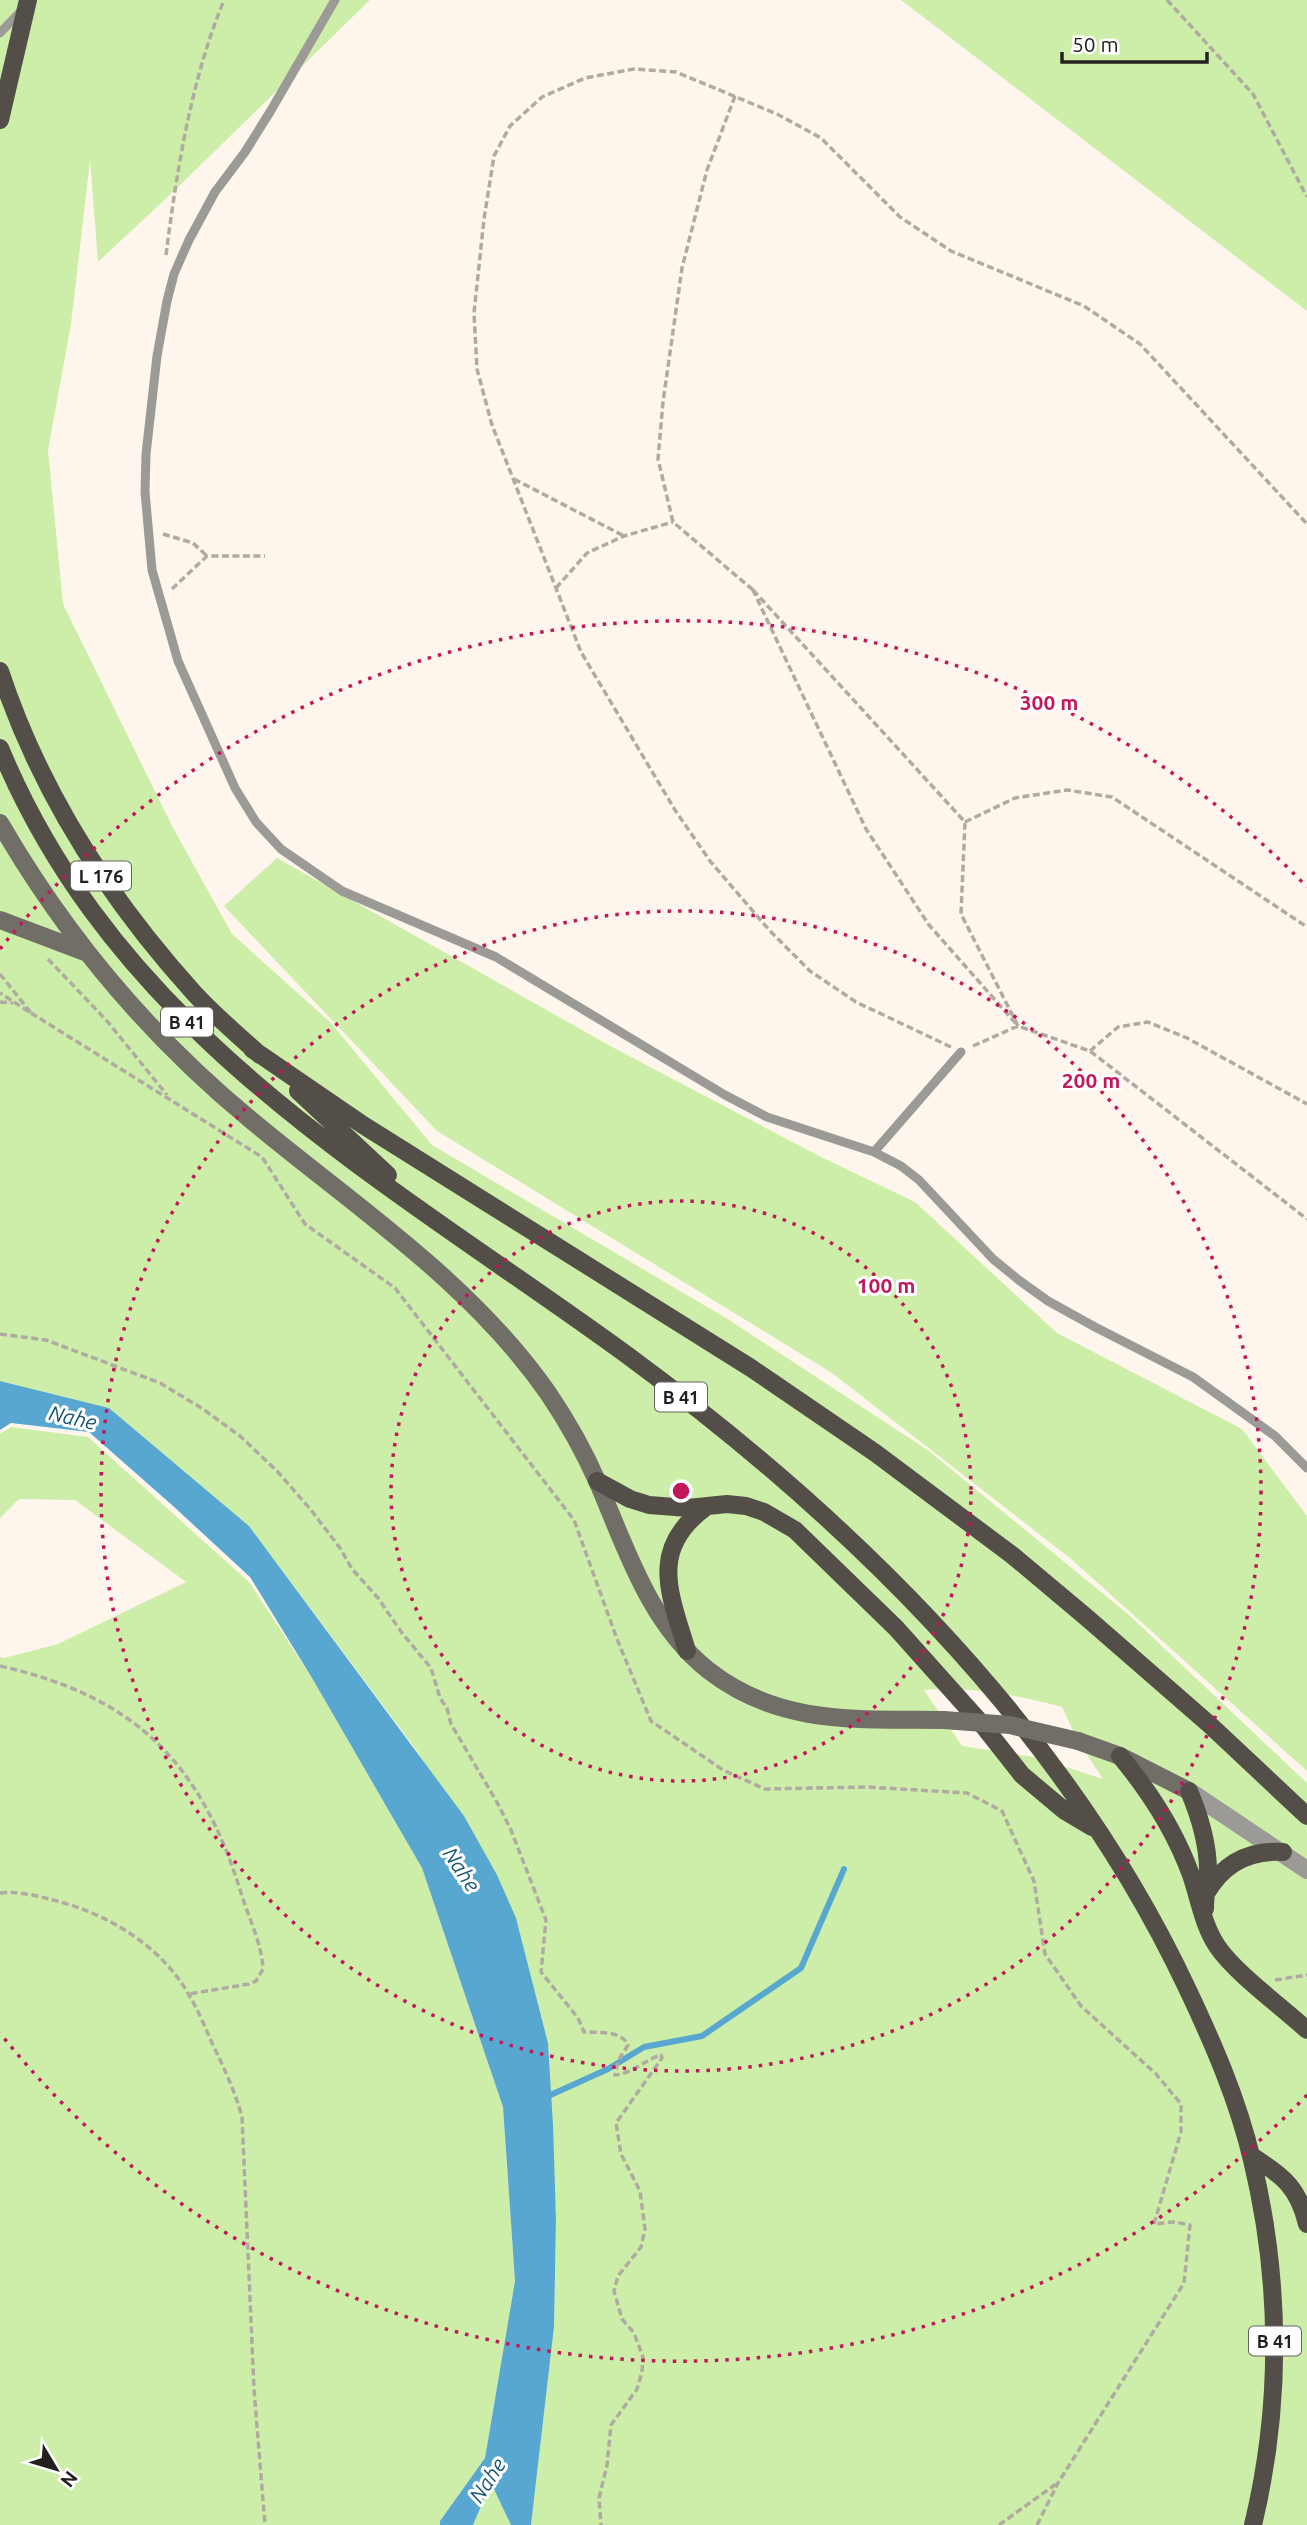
<svg xmlns="http://www.w3.org/2000/svg" width="1307" height="2525" font-family="Ubuntu,sans-serif">
<style>
.green{fill:#cdeea8;fill-rule:evenodd}
.water{fill:#57a7d1}
.lines{fill:none;stroke-linecap:round;stroke-linejoin:round}
.stream{stroke:#57a7d1;stroke-width:6}
.path{stroke:#b0aaa2;stroke-width:3.5;stroke-dasharray:7 3.5;stroke-linecap:butt}
.lane{stroke:#9c9a96;stroke-width:9}
.street{stroke:#9c9a96;stroke-width:18}
.secondary{stroke:#716e68;stroke-width:18}
.primary{stroke:#534f48;stroke-width:18}
.secondary-bridge{stroke:#716e68;stroke-width:18}
.ring{fill:none;stroke:#c2185b;stroke-width:3.5;stroke-dasharray:3.5 7}
.labels{text-anchor:middle;dominant-baseline:central;stroke-width:6;stroke-linejoin:round;paint-order:stroke}
.shield{fill:#fff;stroke:#656361;stroke-width:2}
.shield-label{font-size:18px;font-weight:bold;fill:#23201d}
.water-label{font-size:21px;font-style:italic;fill:#195774;stroke:#fff}
.centre{fill:#c2185b;stroke:#fff;stroke-width:3.5}
.ring-label{font-size:21px;text-anchor:middle;font-weight:bold;fill:#c2185b;stroke:#fff;stroke-width:6;stroke-linejoin:round;paint-order:stroke}
</style>
<rect width="100%" height="100%" fill="#fef6ec"/>
<path class="green" d="M0 0H370L174 191 98 262 90 160 71 324 48 450 63 604 172 826 232 934 332 1024 432 1145 726 1318 929 1451 1129 1615 1307 1783V2525H531L554 2327 556 2219 548 2043 516 1918 417 1751 249 1526 109 1408 0 1381ZM924 1690C970 1686 1017 1695 1062 1707L1078 1741 1103 1779 1035 1757 962 1746Z
M901 0H1307V311Z
M277 858 614 1048 821 1157 915 1202 1057 1333 1242 1429 1307 1516V1771L1070 1558 832 1373 437 1131 224 906Z
M11 1427 88 1437 250 1583 312 1678 422 1868 503 2107 515 2281 485 2458 440 2521V2525H0V1657L4 1658 58 1644 186 1582 75 1500 19 1499 0 1518V1434Z
M491 2483 511 2525H473Z"/>
<path class="water" d="M0 1381 109 1408 249 1526 464 1816 497 1875 516 1918 548 2043 553 2125 556 2219 554 2327 531 2525H511L491 2483 473 2525H440V2521L485 2458 515 2281 503 2107 422 1868 312 1678 250 1577 172 1505 89 1432 11 1423 0 1430Z"/>
<g class="lines">
<path class="stream" d="M546 2097 608 2069 644 2047 702 2036 801 1968 844 1869"/>
<path class="path" d="M1167 0 1253 94 1307 197
M735 96 707 170 682 268 663 402 658 459 673 522 753 590
M166 255C177 169 191 80 224 0
M514 479 624 536
M163 534 193 543 207 556
M556 588 587 553 624 536 673 522
M172 589 207 556H265
M753 590 965 822 961 914 1018 1026 929 925 866 829Z
M965 822 1015 798 1067 790 1112 797 1307 927
M48 959 107 1021 167 1095
M0 974 31 1013 0 993
M0 1002 13 1003
M31 1013 262 1157 305 1224 395 1288 574 1520 617 1639 651 1721 723 1770 765 1789 867 1787 967 1793 1002 1811 1034 1881 1045 1954 1081 2006 1156 2074 1181 2104V2132L1154 2224 1174 2222 1190 2225 1184 2283 1058 2483 1037 2525
M973 1046 1018 1026 1090 1051 1307 1219
M951 1047 856 1002 810 971 770 931 710 861 675 810 581 652 492 425 477 369 474 313 484 219 494 156 510 126 542 97 585 78 634 69 676 72 777 114 821 138 900 217 951 251 1084 306 1140 344 1307 524
M1090 1051 1118 1027 1148 1022 1187 1038 1307 1104
M0 1334 46 1340 160 1383 203 1409 240 1436 277 1471 311 1510 340 1548 352 1569 378 1598 402 1633 431 1668 440 1698 447 1708 451 1724 498 1804 511 1830 546 1920 541 1972 578 2018 584 2032C599 2033 621 2030 628 2045L618 2061 615 2075C631 2074 645 2060 661 2055L662 2058 616 2123 621 2154 640 2191 645 2229 641 2247 618 2276 614 2291 622 2319 634 2333 643 2357 642 2372 637 2389 611 2425 607 2465 599 2498 601 2525
M0 1666C134 1696 201 1762 241 1893 248 1916 262 1944 263 1969L256 1981 249 1984 189 1994
M0 1893C21 1891 37 1896 57 1901 110 1915 162 1947 189 1995 198 2010 205 2027 212 2043 224 2068 235 2091 242 2117L254 2389 265 2525
M1275 1980 1307 1975
M999 2525 1056 2484"/>
<path class="lane" d="M335 0 270 112 245 152 215 192 189 240 174 274 167 301 157 356 146 454 145 492 152 570 178 661 235 788 256 822 281 849 342 891 496 957 725 1095 767 1117 874 1152 901 1166 919 1180 993 1259 1020 1281 1048 1301 1095 1327 1193 1377 1275 1436 1307 1468
M0 33 23 9
M874 1152 961 1052"/>
<path class="street" d="M1189 1791 1307 1870"/>
<path class="secondary" d="M0 823C66 937 149 1036 251 1120 354 1206 470 1281 548 1393 567 1421 584 1451 598 1483 626 1548 649 1623 708 1670 779 1726 858 1719 944 1720
M0 920 85 952
M1078 1741 1120 1756 1189 1791"/>
<path class="primary" d="M0 120 28 0
M0 671C40 792 109 899 194 993 214 1015 238 1035 260 1055
M0 748C120 1038 387 1180 627 1355 854 1522 1066 1731 1187 1988 1213 2043 1238 2100 1252 2160 1281 2280 1282 2405 1253 2525
M252 1049 363 1125 751 1368 874 1452 1012 1555 1086 1617 1210 1725 1307 1816
M298 1091 388 1175
M597 1481 630 1499 649 1505 688 1508 727 1504 746 1506 764 1512 795 1530 896 1628 981 1723 1022 1775 1065 1811 1092 1827
M687 1651C670 1594 648 1549 706 1507
M1120 1756C1150 1792 1175 1831 1191 1875 1199 1898 1203 1925 1217 1946 1235 1973 1281 2006 1307 2030
M1189 1791C1200 1817 1208 1843 1208 1871 1207 1884 1205 1897 1205 1909
M1207 1892C1224 1863 1250 1850 1283 1852
M1252 2156C1283 2176 1298 2187 1307 2224"/>
<path class="secondary-bridge" d="M944 1720 1010 1725 1078 1741"/>
</g>
<g class="ring">
<circle cx="681" cy="1491" r="290"/>
<circle cx="681" cy="1491" r="580"/>
<path d="M1307 2095A870 870 0 0 1 0 2033M0 949A870 870 0 0 1 1307 887"/>
</g>
<g class="labels">
<g class="shield">
<rect x="71" y="861.5" width="60" height="29" rx="5"/>
<rect x="161" y="1007.5" width="52" height="29" rx="5"/>
<rect x="655" y="1382.5" width="52" height="29" rx="5"/>
<rect x="1249" y="2326.5" width="52" height="29" rx="5"/>
</g>
<g class="shield-label">
<text x="101" y="876">L 176</text>
<text x="187" y="1022">B 41</text>
<text x="681" y="1397">B 41</text>
<text x="1275" y="2341">B 41</text>
</g>
<g class="water-label">
<text transform="translate(73 1417) rotate(13)">Nahe</text>
<text transform="translate(462 1869) rotate(56)">Nahe</text>
<text transform="translate(487 2480) rotate(-57)">Nahe</text>
</g>
</g>
<circle cx="681" cy="1491" r="10" class="centre"/>
<g class="ring-label">
<text x="1049" y="710">300 m</text>
<text x="1091" y="1088">200 m</text>
<text x="886" y="1293">100 m</text>
</g>
<g transform="translate(56 2469) rotate(128)" stroke="#ffffff" stroke-width="5" paint-order="stroke">
<path d="M0-5L12 26L0 18L-12 26Z" fill="#23201d"/>
<text y="-10" font-size="19" font-weight="bold" text-anchor="middle" fill="#23201d">N</text>
</g>
<path d="M1062 52v10h145v-10" fill="none" stroke="#23201d" stroke-width="3.5"/>
<text x="1072" y="52" font-size="21" fill="#23201d" stroke="#ffffff" stroke-width="5" paint-order="stroke">50 m</text>
</svg>
